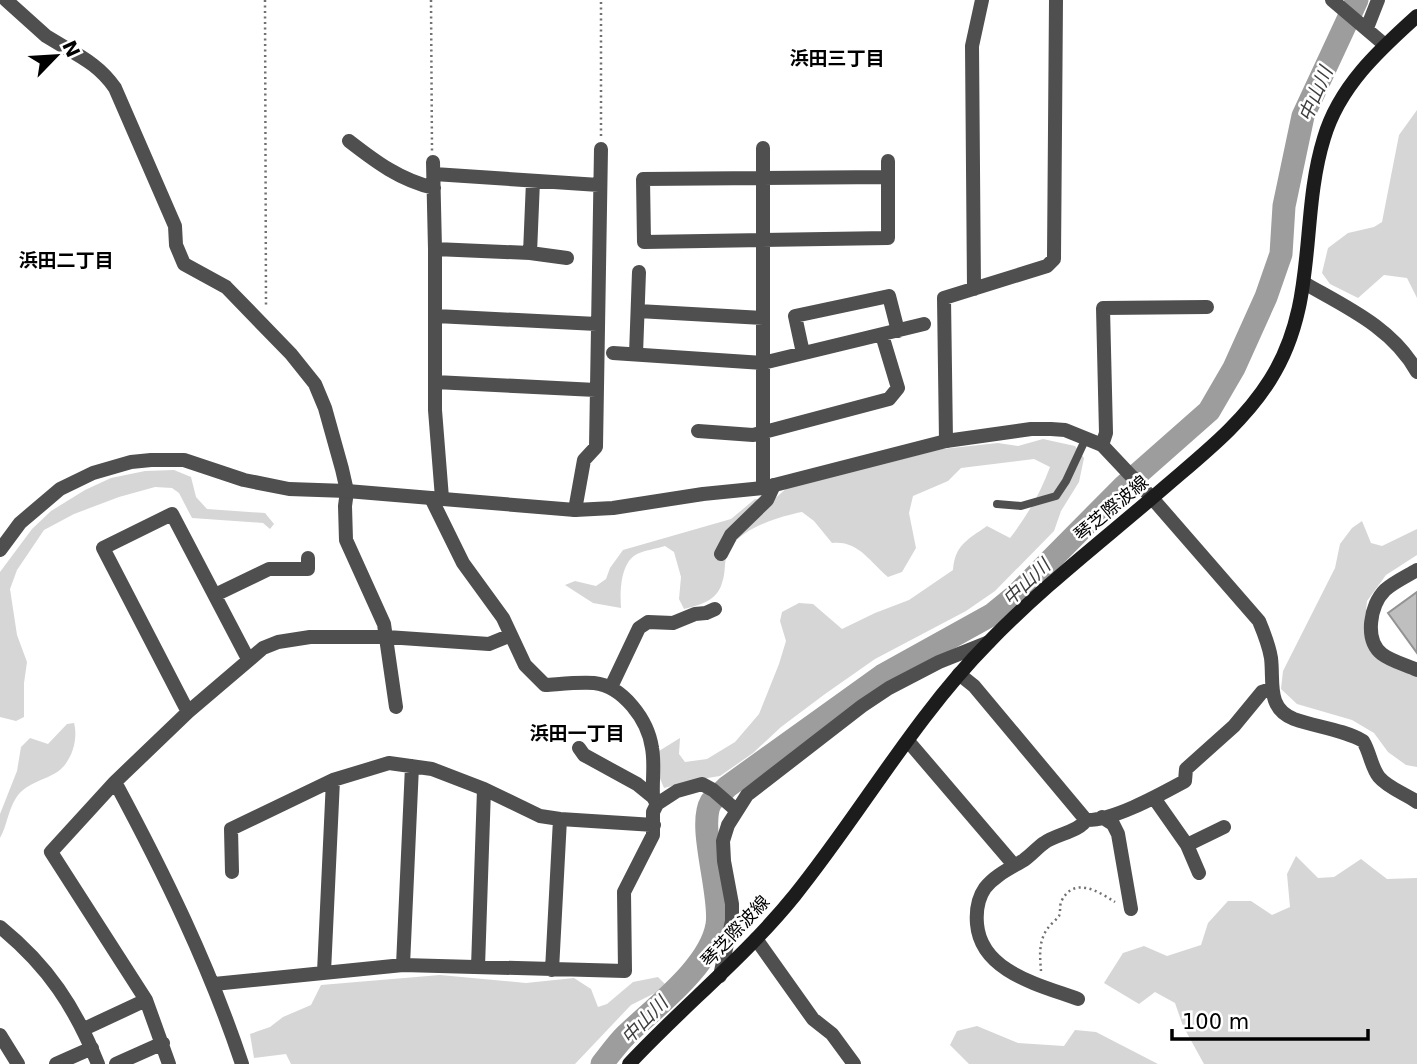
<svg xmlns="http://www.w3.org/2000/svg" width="1417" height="1064" font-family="'DejaVu Sans','Noto Sans JP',sans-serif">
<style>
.green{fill:#d6d6d6}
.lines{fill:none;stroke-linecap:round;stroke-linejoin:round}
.river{stroke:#9d9d9d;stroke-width:23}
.building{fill:#bfbfbf;stroke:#939393;stroke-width:2}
.path{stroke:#717171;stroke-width:2.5;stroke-dasharray:2 3.5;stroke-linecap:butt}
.service{stroke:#4f4f4f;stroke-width:8}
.minor{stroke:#4f4f4f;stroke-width:14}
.tertiary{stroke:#4f4f4f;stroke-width:14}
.secondary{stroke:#1c1c1c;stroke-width:14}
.labels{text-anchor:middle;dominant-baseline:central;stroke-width:5;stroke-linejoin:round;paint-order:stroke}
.street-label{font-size:18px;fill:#000;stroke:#fff}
.neighbourhood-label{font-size:19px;font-weight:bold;fill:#000;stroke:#fff}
.water-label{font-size:19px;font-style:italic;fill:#3e3e3e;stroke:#fff}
</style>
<rect width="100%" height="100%" fill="#fff"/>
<path class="green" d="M1417 110V298L1407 278 1384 275 1358 298 1330 284 1322 273 1328 248 1348 233 1374 227 1382 222 1399 135Z
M1043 439 1075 446 1084 458 1079 482 1061 511 1054 531 995 591 966 611 875 659 825 694 781 727 753 753 720 776 695 780 664 788 659 776V751L680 738 679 754 685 762 707 759 735 742 759 714 779 664 786 641 780 621 782 612 799 603 813 604 842 629 875 613 909 600 953 570C955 545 967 540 987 526L1010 538C1027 516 1040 494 1050 467L1034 459 961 468 948 481 913 496 909 513 916 548 902 572 888 577C869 561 858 540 832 543L814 521 802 512C781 516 744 527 731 547 722 561 727 570 722 583 717 601 700 605 684 609L679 599 681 577 674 552 665 546C656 549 645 550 637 554 620 563 620 592 621 608L593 603 565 585 575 581 596 586 606 579 610 568 623 550 731 519 755 499 771 502 788 487 942 449 998 443 1018 446Z
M174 470 191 477 196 497 207 509 265 513 274 524 270 529 263 523 192 518 179 493 172 488 155 487 119 497 74 514 44 530 17 570 10 589 17 635 27 662 24 683V717L16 721 0 717V572L32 529 51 511 85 490 111 478 145 471Z
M1362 521 1371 543 1382 546 1417 529V555L1386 575 1367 601 1364 629 1381 661 1417 676V767L1406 765 1388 752 1374 733 1352 720 1297 704 1281 689 1283 671 1335 568 1340 544 1352 528Z
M74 723C78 738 73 758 61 769 49 780 27 781 16 798 8 810 7 826 0 838V814L17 771 21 747 30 738 48 744 67 724Z
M1296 856 1318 878 1334 877 1361 859 1387 879 1417 878V1064H1204L1183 1026 1175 1003 1155 992 1139 1004 1104 983 1123 953 1144 946 1167 956 1201 945 1208 923 1228 901H1251L1272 915 1290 907 1287 874Z
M440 975 526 983 574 978 591 989 598 1007 607 1004 633 982 658 977 665 984 661 990 631 1005 575 1064H291L286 1054 254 1058 250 1034 270 1027 283 1017 311 1005 321 985Z
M977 1026 1018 1043 1064 1046 1075 1030 1096 1032 1158 1064H969L950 1045 957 1031Z"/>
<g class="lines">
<path class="river" d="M602 1064C610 1054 617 1044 626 1035 655 1007 710 967 717 925 722 895 697 826 711 802 715 797 723 792 727 787L883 675 993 614 1015 596 1124 486 1209 411 1234 368 1266 297 1281 254 1284 206 1303 116 1357 0"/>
</g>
<path class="building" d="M1417 592V653L1388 613Z"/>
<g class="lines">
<path class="path" d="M265 0 266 307
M431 0 432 151
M601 136V0
M1041 971C1040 957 1038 941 1048 928 1051 924 1056 920 1059 916 1061 911 1059 905 1062 900 1075 876 1099 892 1115 902"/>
<path class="service" d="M997 504 1021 506 1056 496 1066 481 1086 438"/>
<path class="minor" d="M1332 0 1385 45
M1367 28 1378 0
M66 48C86 59 102 69 115 88L175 226 176 245 184 264 226 287 291 354 315 384 325 408 342 469 347 491 345 506 346 540 384 624 396 707
M349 141C376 162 400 180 434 188
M888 161V238L644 242 643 179 888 177
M433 162 435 249V410L442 498
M434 174 599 185
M435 249 530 253 567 258
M530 253 533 181
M974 289 972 46 982 0
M638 311 763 318
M436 316 597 324
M613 353 763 363 924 324
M803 353 795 316 889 296 898 331
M636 354 639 272
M435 382 596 390
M698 431 753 435 889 399 898 388 882 335
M946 441 944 298 1047 266 1054 259 1056 0
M1102 445 1106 433 1103 308 1207 307
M763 488V148
M431 498 463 563 503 618 525 665 545 685C561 684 578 682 594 683 623 686 648 720 652 748 655 764 652 781 653 797L657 804
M1152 498 1259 621C1264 633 1269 645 1271 658 1274 682 1266 708 1294 719 1316 727 1342 729 1363 741 1370 752 1371 767 1379 777 1388 788 1406 794 1417 802
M575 510 584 460 596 447 601 149
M721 554 731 535 767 500 774 485
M1417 570C1407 576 1394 582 1385 590 1370 605 1364 640 1382 654 1391 661 1406 665 1417 670
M215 595 269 569H308V558
M959 674 974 686 1086 820
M611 687 639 628 648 622 673 623 695 614 706 613 715 609
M188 712 103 548 172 514 248 659
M908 741 1014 865
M579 748 584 755 637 784 653 797
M115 782C164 873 209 965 242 1064
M1154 798 1187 845 1199 873
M1102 817 1113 824 1118 834 1131 909
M1187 845 1224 827
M232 872 231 829 333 780 389 763 432 769 484 789 540 816 560 819 654 825
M0 927C48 966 75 1007 98 1064
M756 939 813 1019 832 1034 854 1064
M403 965 412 766
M478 967 484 789
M552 970 560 819
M324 972 333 780
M720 976 732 921V904L724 861 723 841 728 825 747 795 862 706 889 688 939 662 989 642
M214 984 403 965 625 971 624 892 653 835V812L657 804 677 791 702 784 713 790 736 810
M1078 999C1040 985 981 972 977 924 976 912 978 898 985 888 995 875 1011 868 1024 860 1031 855 1037 848 1044 843 1056 834 1079 832 1086 820 1113 821 1161 794 1185 781L1186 769 1234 726 1262 692 1271 689
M84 1029 146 1000
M0 1035 18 1064
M56 1064 92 1048
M116 1064 163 1043
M169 1064 146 1000 51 852 115 782 188 712 263 648 278 642 310 637H387L489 644 511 635"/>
<path class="tertiary" d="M6 0 46 36 66 48
M1304 283C1346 307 1393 328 1417 372
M0 550 20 523 60 489 93 473 131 462 151 460H184L244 480 289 489 347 491 575 510 613 508 703 494 763 488 946 441 1031 429H1051L1065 430 1102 445 1152 498"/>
<path class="secondary" d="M629 1064C683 1006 745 957 795 895 861 813 914 718 988 643 1043 586 1106 538 1166 486 1203 454 1243 423 1270 380 1319 303 1299 219 1324 138 1339 87 1378 51 1417 16"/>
</g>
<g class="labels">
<g class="street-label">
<text transform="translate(1111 508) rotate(-40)">琴芝際波線</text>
<text transform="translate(735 931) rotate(-47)">琴芝際波線</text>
</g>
<g class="neighbourhood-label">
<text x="837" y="58">浜田三丁目</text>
<text x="66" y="260">浜田二丁目</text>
<text x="577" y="733">浜田一丁目</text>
</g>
<g class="water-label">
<text transform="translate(1315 94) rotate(-67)">中山川</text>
<text transform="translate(1026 582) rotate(-44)">中山川</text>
<text transform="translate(644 1020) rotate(-46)">中山川</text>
</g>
</g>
<g transform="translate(56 56) rotate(65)" stroke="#ffffff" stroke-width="5" paint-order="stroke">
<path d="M0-5L12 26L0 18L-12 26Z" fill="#000000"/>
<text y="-10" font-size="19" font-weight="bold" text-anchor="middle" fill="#000000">N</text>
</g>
<path d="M1172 1029v10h196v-10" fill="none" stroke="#000000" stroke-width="3.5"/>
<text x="1182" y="1029" font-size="21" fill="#000000" stroke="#ffffff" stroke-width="5" paint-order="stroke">100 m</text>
</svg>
